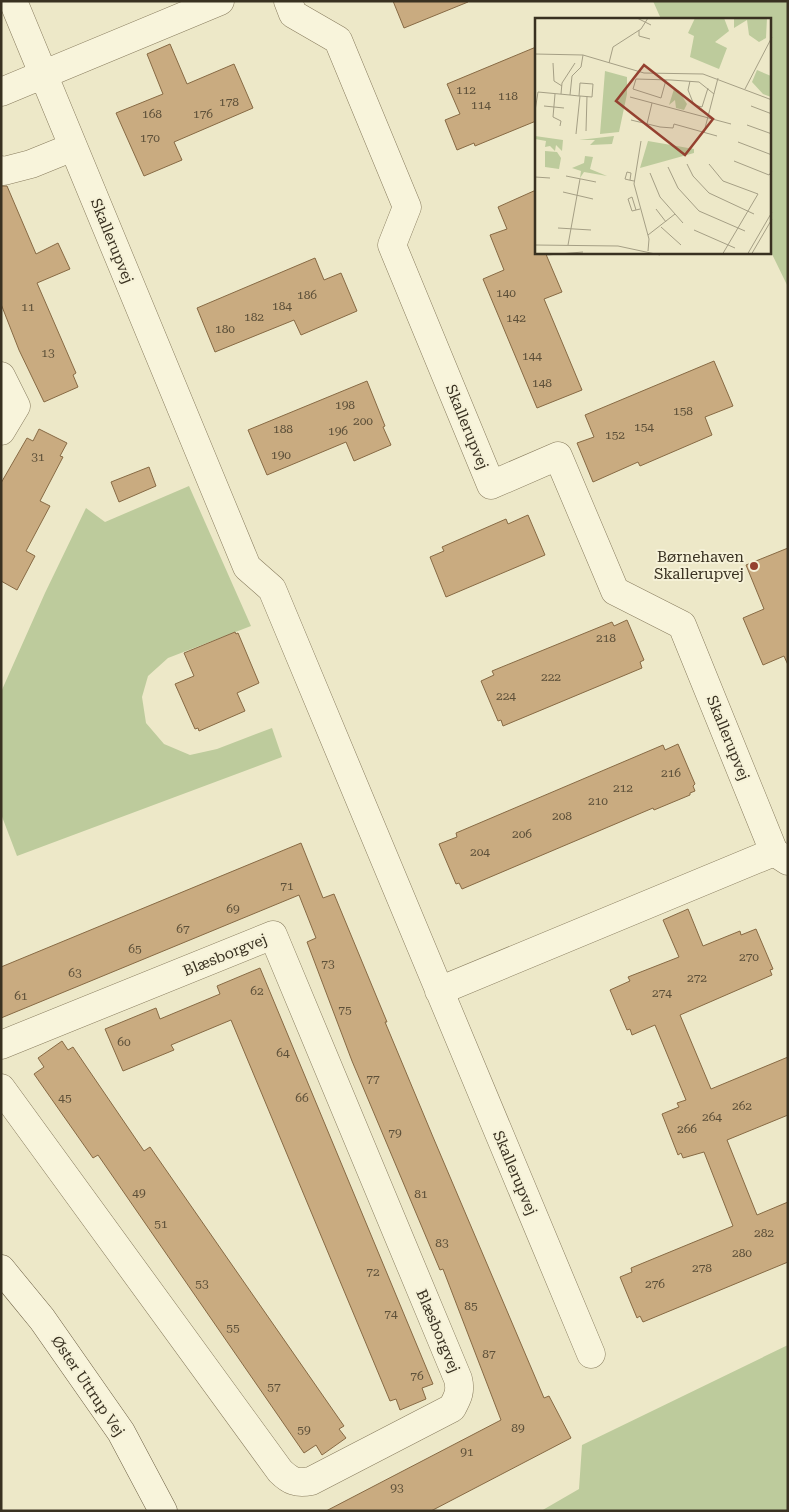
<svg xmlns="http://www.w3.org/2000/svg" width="789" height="1512" font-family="'Roboto Serif',serif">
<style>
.green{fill:#bdcb9c}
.building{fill:#c9ab80;stroke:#876a44}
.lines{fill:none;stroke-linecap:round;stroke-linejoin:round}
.street-casing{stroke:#887c5e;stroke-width:29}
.secondary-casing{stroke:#6a5d41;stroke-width:29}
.street{stroke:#f8f4db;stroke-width:28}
.secondary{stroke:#f8f4db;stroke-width:28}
.poi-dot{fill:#954130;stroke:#f5f1d7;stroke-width:2}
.labels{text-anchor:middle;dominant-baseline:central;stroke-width:4;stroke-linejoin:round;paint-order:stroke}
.number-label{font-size:12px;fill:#5d5039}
.street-label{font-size:15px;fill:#393121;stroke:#f5f1d7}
.poi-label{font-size:15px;fill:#393121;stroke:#f5f1d7;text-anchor:end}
.inset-road{fill:none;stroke:#a59f85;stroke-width:1}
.view{fill:#954130;fill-opacity:0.15;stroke:#954130;stroke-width:2.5}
.inset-edge{fill:none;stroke:#393121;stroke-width:2.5}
</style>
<rect width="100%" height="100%" fill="#ede8c8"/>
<path class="green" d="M653 1H788V287L770 250V19H661Z
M189 486 251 626 168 658 148 676 142 697 146 723 164 744 190 755 217 749 272 728 282 757 17 856 1 814V692L45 593 86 508 105 522Z
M788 1345V1511H541L579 1489 582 1445Z"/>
<path class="building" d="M393 1H468V2L404 28Z
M170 44 187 84 234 64 253 108 174 142 182 160 144 176 116 113 163 94 147 54Z
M536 47V121L475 146 474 143 457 150 445 120 460 114 447 84Z
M1 186H7L36 254 58 243 70 269 37 283 76 373 73 375 78 387 44 402 19 350 1 304Z
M536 190V252H545L562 292 544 299 582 390 537 408 483 279 504 270 490 235 507 229 498 207Z
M315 258 324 280 341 273 357 311 301 335 294 320 215 352 197 308Z
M714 361 733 406 705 417 712 435 640 466 638 462 593 482 577 443 594 437 585 415Z
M367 381 385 426 383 427 391 445 354 461 346 442 267 475 248 430Z
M39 429 67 443 60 456 63 457 40 501 50 506 26 551 35 556 17 590 1 581V483L27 438 33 441Z
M149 467 156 486 119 502 111 482Z
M528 515 545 555 446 597 430 557 444 551 442 547 506 519 508 524Z
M788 548V665L784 656 763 665 743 618 764 609 746 565Z
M627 620 644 660 640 662 642 668 503 726 501 720 498 721 481 681 494 675 492 671 612 622 614 626Z
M235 632 236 634 238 633 259 683 237 693 245 711 199 731 198 728 195 729 175 684 194 676 184 653Z
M678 744 695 784 693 786 695 791 690 793V795L654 810 653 808 462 889 459 883 456 884 439 844 457 837 456 833 663 745 665 750Z
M301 843 323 898 334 894 387 1022H385L433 1137 544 1398 549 1396 571 1438 431 1511H326L501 1420 443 1269 440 1270 352 1061 307 942 316 938 299 895 1 1018V967Z
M688 909 703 946 740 931 741 935 756 929 773 969 770 970 772 975 680 1015 711 1089 788 1057V1115L727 1140 757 1215 788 1202V1262L643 1322 640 1316 637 1318 620 1277 632 1272 631 1268 733 1226 704 1152 683 1158 681 1153 678 1155 662 1114 679 1107 677 1103 686 1100 655 1025 632 1035 630 1029 627 1030 610 990 630 981 628 977 679 957 663 920Z
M260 968 433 1384 422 1388 426 1399 400 1410 396 1399 390 1401 231 1020 171 1045 174 1050 123 1071 105 1029 156 1008 160 1019 220 994 217 986Z
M62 1041 68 1050 73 1047 144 1151 150 1147 344 1426 339 1429 346 1438 322 1455 316 1445 304 1453 98 1155 93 1158 34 1074 44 1067 38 1058Z"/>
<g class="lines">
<g class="street-casing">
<path id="street" d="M13 1 247 567 272 589 591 1354
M288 1 293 14 338 40 407 207 392 245 491 485 558 456 615 591 682 625 774 852 788 861
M1 92 220 1
M1 170 4 171 31 164 73 147
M1 376 16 406 1 431
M439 991 774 852
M1 1045 273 935 458 1379C461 1391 458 1397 452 1408L311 1481C297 1484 290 1481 280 1471L1 1088"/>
</g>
<g class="secondary-casing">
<path id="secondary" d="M1 1269 42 1319 121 1432 163 1511"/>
</g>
<use href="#street" class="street"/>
<use href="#secondary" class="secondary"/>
</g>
<circle class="poi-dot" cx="754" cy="566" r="5"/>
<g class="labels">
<g class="number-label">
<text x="466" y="90">112</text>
<text x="508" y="96">118</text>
<text x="229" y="102">178</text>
<text x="481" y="105">114</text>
<text x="152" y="114">168</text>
<text x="203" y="114">176</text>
<text x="150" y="138">170</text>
<text x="506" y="293">140</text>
<text x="307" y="295">186</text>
<text x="282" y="306">184</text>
<text x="28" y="307">11</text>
<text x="254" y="317">182</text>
<text x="516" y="318">142</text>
<text x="225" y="329">180</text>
<text x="48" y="353">13</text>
<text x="532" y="356">144</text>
<text x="542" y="383">148</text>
<text x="345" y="405">198</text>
<text x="683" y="411">158</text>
<text x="363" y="421">200</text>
<text x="644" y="427">154</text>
<text x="283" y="429">188</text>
<text x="338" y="431">196</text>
<text x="615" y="435">152</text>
<text x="281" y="455">190</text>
<text x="38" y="457">31</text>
<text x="606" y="638">218</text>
<text x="551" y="677">222</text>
<text x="506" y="696">224</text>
<text x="671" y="773">216</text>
<text x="623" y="788">212</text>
<text x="598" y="801">210</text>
<text x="562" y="816">208</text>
<text x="522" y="834">206</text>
<text x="480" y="852">204</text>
<text x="287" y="886">71</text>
<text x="233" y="909">69</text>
<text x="183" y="929">67</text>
<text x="135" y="949">65</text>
<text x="749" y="957">270</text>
<text x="328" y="964">73</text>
<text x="75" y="973">63</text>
<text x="697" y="978">272</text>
<text x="257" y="991">62</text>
<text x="662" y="993">274</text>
<text x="21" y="996">61</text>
<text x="345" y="1010">75</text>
<text x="124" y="1042">60</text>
<text x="283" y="1053">64</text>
<text x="373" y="1079">77</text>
<text x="65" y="1098">45</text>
<text x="302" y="1098">66</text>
<text x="742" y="1106">262</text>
<text x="712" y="1117">264</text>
<text x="687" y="1129">266</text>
<text x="395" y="1133">79</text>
<text x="139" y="1193">49</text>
<text x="421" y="1194">81</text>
<text x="161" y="1224">51</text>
<text x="764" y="1233">282</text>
<text x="442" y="1243">83</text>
<text x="742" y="1253">280</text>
<text x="702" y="1268">278</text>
<text x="373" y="1272">72</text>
<text x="202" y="1284">53</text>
<text x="655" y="1284">276</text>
<text x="471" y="1306">85</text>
<text x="391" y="1314">74</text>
<text x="233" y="1328">55</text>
<text x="489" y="1354">87</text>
<text x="417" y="1376">76</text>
<text x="274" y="1387">57</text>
<text x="518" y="1428">89</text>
<text x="304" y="1430">59</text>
<text x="467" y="1452">91</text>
<text x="397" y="1488">93</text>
</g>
<g class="street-label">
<text transform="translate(112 241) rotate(68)">Skallerupvej</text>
<text transform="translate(467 427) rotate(68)">Skallerupvej</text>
<text transform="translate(728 738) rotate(68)">Skallerupvej</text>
<text transform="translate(225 955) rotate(-22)">Blæsborgvej</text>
<text transform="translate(515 1173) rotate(67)">Skallerupvej</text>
<text transform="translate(438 1331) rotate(67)">Blæsborgvej</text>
<text transform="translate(88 1386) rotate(56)">Øster Uttrup Vej</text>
</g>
<g class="poi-label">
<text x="744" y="557">Børnehaven<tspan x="744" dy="17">Skallerupvej</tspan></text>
</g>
</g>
<g transform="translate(535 18)">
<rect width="236" height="236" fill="#ede8c8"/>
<path d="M160 0H189L194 13 180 24 192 30 184 51 155 39 159 18 153 15ZM199 0H232L231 20 224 24 214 17 212 2 199 10ZM222 52 236 58V79L228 76 217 64ZM70 53 92 59V76L84 114 65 116ZM139 71 144 73 152 86 149 92 141 90 140 82 134 87ZM0 118 28 122 27 133 21 127 20 133 15 128 10 129 11 123 0 121ZM79 118 77 126 55 127 60 122H44ZM113 123 159 131V135L105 150ZM10 133 22 134 26 140 24 151 10 149ZM50 138 58 139 55 151 72 158 49 154 45 160 46 153 37 150 49 145Z" fill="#bdcb9c"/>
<path class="inset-road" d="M102 0 116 7M104 12V18L115 21M0 36 48 37 109 55 168 56 237 82M18 45 19 63 27 68M74 45 78 29 106 11 113 0M131 62 126 80 98 71 101 61 136 62 164 64 179 76M155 63 153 72 159 87 167 89 173 70M210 71 237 19M20 76 18 99 26 103 25 108M26 76 27 65 40 45M35 77 44 78H45L57 79 58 66 45 65 44 78M95 79 196 106M9 88 29 90M216 88 237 96M0 93 3 74 35 77 37 58 46 49 48 37M96 102 125 109 138 110 139 106 182 118M112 106 117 85M212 107 237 116M51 113 52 78M169 114 183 60M41 116 45 78M106 123 99 166 114 221 113 233M203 124 237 137M199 143 234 157 237 153M152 146 158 158 174 175 219 196M174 146 188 163 223 176 187 237M133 149 143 170 164 193 210 213M115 155 125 179 148 205M31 158 61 164M0 159 15 160M95 162 96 155 92 154 90 161 94 162 99 163M28 174 58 181M121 191 131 204M101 192 97 179 93 181 97 193 105 191M126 209 146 227M23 210 56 212M159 212 200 230M113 217 140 196M0 227 83 228 125 237M33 227 45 161M12 237 48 234M212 237 237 194M216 237 237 201"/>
<path class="view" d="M109 47 178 101 150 137 81 83Z"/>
<rect width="236" height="236" class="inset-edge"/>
</g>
<rect width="789" height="1512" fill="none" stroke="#393121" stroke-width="5"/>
</svg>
